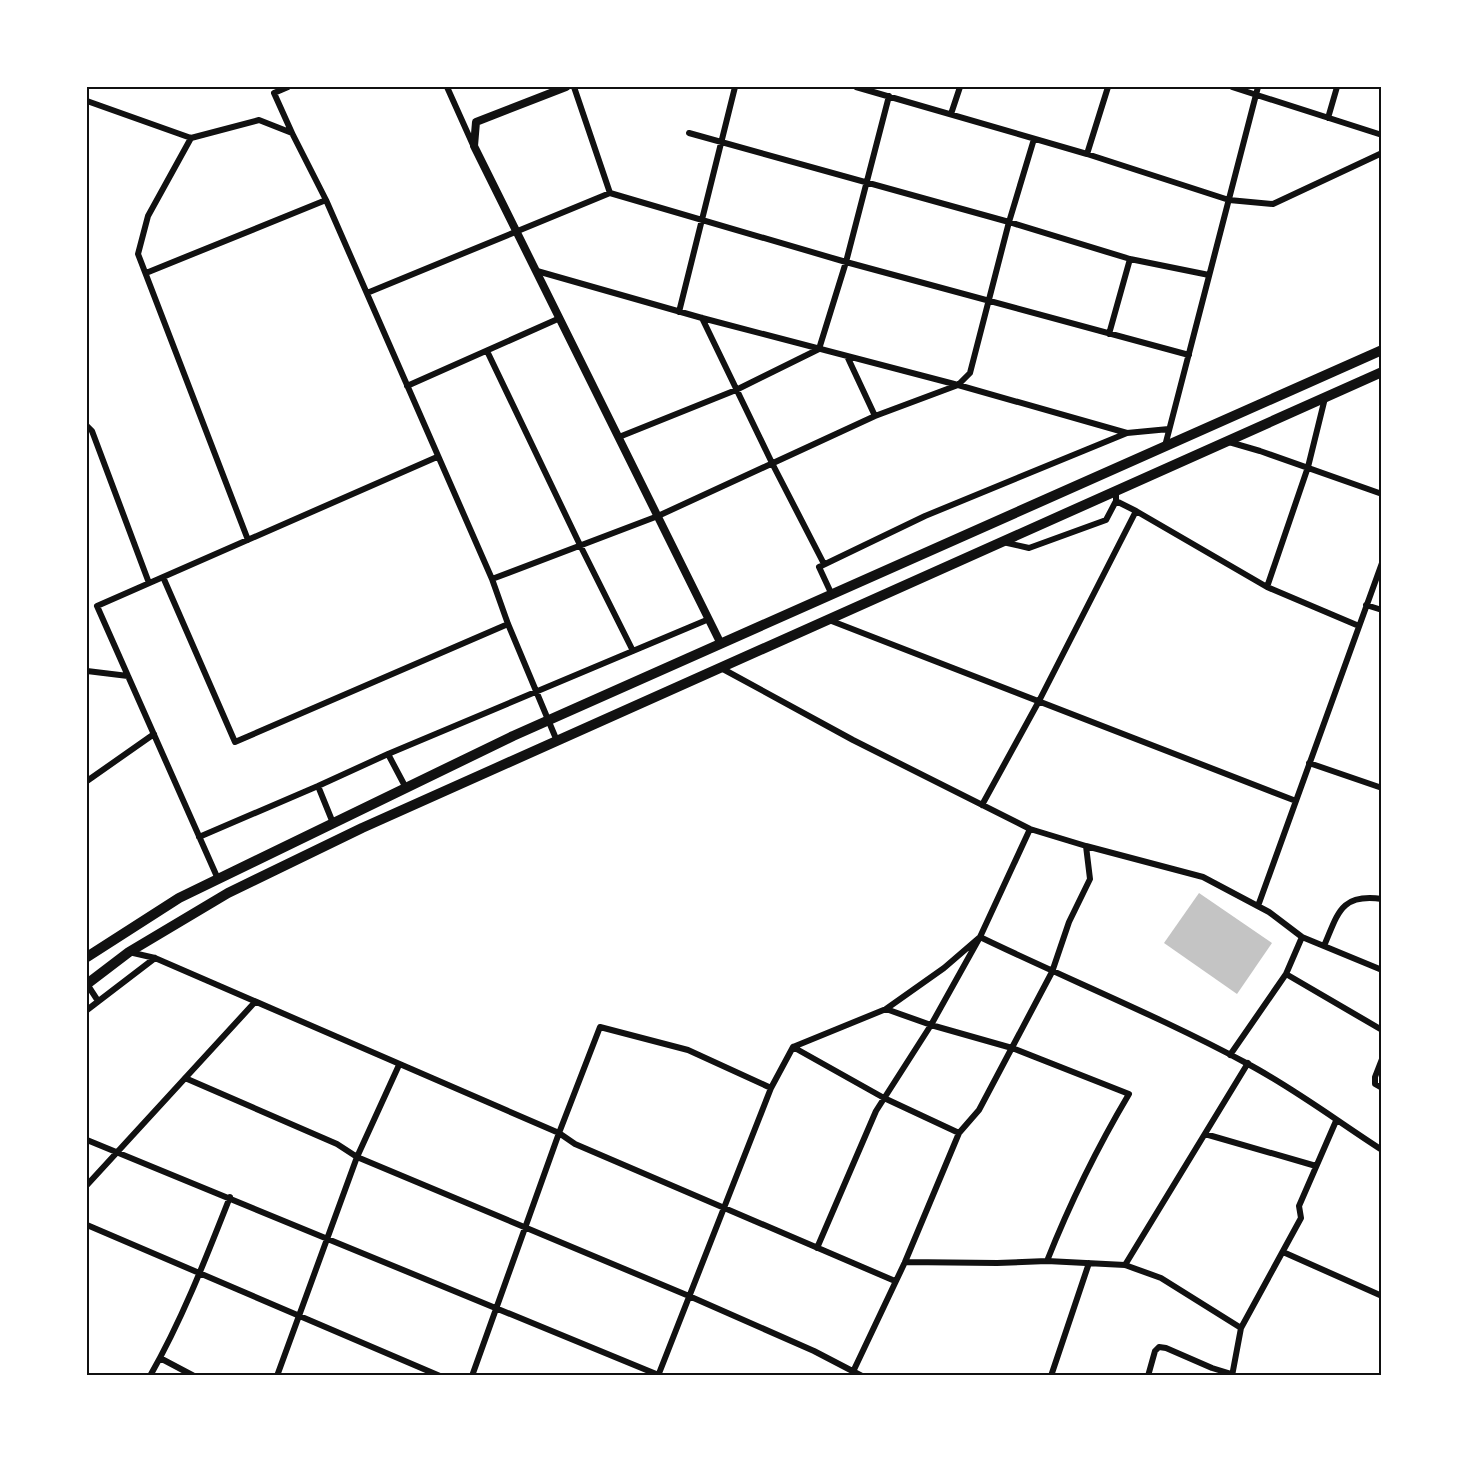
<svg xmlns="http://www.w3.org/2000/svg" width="1469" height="1463" font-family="Commissioner,sans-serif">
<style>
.building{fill:#c4c4c4}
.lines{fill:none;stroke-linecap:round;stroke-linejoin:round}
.minor{stroke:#111;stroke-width:6}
.tertiary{stroke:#111;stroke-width:8}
.primary{stroke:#111;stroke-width:10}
.neatline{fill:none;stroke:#111;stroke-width:2}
</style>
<rect width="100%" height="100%" fill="#fff"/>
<path class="building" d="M1199 893 1272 943 1237 994 1164 943Z"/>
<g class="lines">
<path class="minor" d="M288 87 274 93 292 133
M447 87 473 145
M574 87 610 193
M856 87 1087 154 1229 200 1273 204 1382 153
M1232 87 1382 135
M87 101 191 138 259 120 292 133 326 200 492 579 508 624 557 741
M951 114 960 87
M1328 118 1337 87
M689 133 1009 222 1130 259 1209 275
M191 138 148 216 138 254 248 540
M1087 154 1108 87
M537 271 702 318 958 385 1127 433
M146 273 326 200
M367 293 610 193 846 262 1189 355
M679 312 735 87
M702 318 773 465 824 564
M1109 334 1130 259
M487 351 580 545 633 651
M847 356 875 416
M407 386 560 318
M87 426 92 431 149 583
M619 437 736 390 819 349 846 262 889 96
M1229 442 1260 451 1382 494
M1165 446 1258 87
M1116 501 1136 511
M1003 542 1029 548 1106 520 1116 501V491
M163 577 235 742 508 624
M492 579 658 516 875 416 958 385 970 373 1009 222 1034 139
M1267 587 1308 467 1325 398
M832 595 819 567 925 516 1127 433 1169 429
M1366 605 1382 610
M829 620 1296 801
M721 668 853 740 1030 829 1086 846 1203 877 1269 912 1302 937 1286 974 1230 1055
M87 671 128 676
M388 754 406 788
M1309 763 1382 788
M87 781 154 734
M318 786 333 823
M982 805 1039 701 1136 511 1267 587 1359 626
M199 837 318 786 388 754 709 619
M218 879 97 606 437 457
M1258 906 1382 563
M1302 937 1382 970
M1324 946C1338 914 1340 893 1382 899
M129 952 155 958 559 1133 575 1144 895 1281
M1286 974 1382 1030
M87 984 98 1001
M886 1009 931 1025 1012 1048 1129 1094C1097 1148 1070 1203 1047 1261
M87 1010 155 958
M793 1047 884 1098 959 1133
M1382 1059 1375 1077V1084L1382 1088
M185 1078 337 1144 357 1157 689 1296 814 1351 862 1376
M1205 1134 1316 1166
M87 1140 661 1376
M87 1185 255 1002
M87 1225 440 1376
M817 1248 876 1111 931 1025 980 937 1030 829
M1283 1252 1382 1296
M905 1262 997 1263 1047 1261 1125 1265 1161 1278 1241 1328
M1125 1265 1248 1063
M160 1358 194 1376
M150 1376C182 1320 206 1258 230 1197
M277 1376 357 1157 399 1065
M472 1376 559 1133 600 1027 688 1050 771 1088
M658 1376 771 1088 793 1047 886 1009 944 968 980 937C1069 980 1161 1017 1248 1064 1295 1089 1337 1121 1382 1150
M851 1376 905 1262 959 1133 979 1110 1052 972 1069 922 1090 879 1086 846
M1051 1376 1089 1263
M1148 1376 1155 1351 1159 1347 1166 1348 1212 1368 1238 1376
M1232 1376 1241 1328 1301 1218 1299 1206 1336 1121"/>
<path class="tertiary" d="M566 87 476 122 474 146 721 644"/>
<path class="primary" d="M87 957 179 898 513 736 1382 350
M87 984 129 952 228 893 362 828 1382 372"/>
</g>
<rect width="1469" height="1463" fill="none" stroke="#ffffff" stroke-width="177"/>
<rect x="88" y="88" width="1292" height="1286" class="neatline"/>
</svg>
